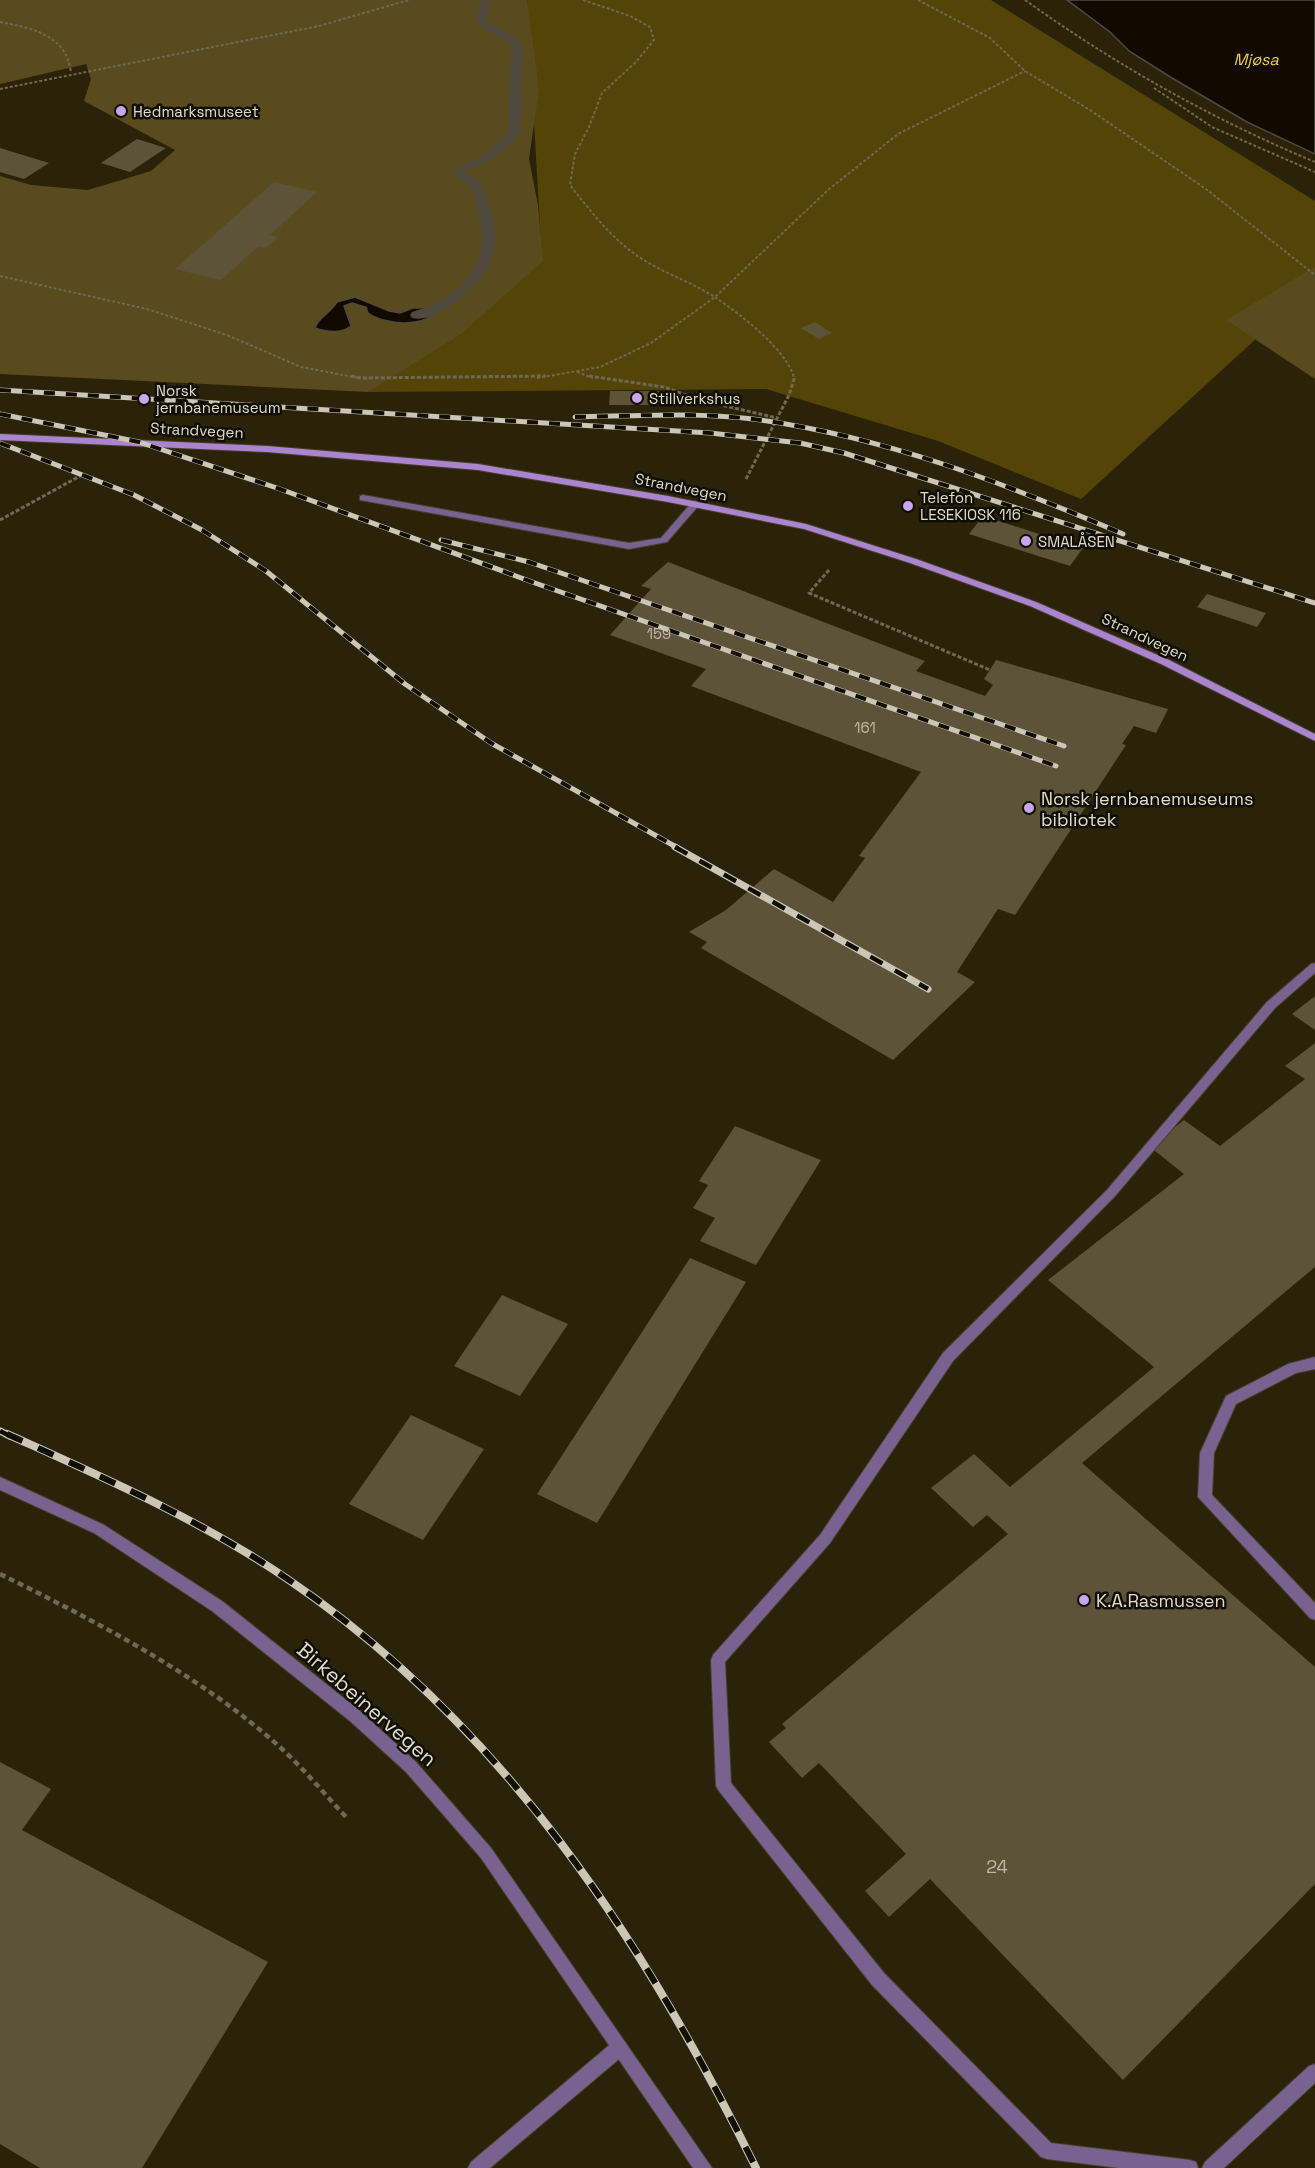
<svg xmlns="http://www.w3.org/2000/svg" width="1315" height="2168" font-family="'Space Grotesk',sans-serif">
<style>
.green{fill:#554407}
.forest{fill:#594b1e}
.water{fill:#120a00;stroke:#50493d;stroke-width:1.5}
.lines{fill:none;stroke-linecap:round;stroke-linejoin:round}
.stream{fill:#50493d;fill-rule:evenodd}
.building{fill:#5c5339}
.service-casing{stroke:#484028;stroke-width:2}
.minor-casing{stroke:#484028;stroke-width:2}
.tertiary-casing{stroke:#484028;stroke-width:2}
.secondary-casing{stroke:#484028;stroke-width:2}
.path-far2{stroke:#6f6852;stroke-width:2;stroke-dasharray:3 2;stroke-linecap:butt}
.path-far1{stroke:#6f6852;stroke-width:3;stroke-dasharray:4 2;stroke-linecap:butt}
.path{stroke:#6f6852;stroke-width:4.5;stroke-dasharray:6 4;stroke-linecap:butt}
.service{fill:#796290;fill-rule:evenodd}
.minor{fill:#796290;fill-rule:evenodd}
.tertiary{fill:#796290;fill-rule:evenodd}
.secondary{fill:#aa84cf;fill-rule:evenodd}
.rail-far2-casing{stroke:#cbc6b6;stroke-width:5}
.rail-far1-casing{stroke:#cbc6b6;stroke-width:7}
.rail-casing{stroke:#cbc6b6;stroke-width:8}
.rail-far2{stroke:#100d04;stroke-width:4;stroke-dasharray:11;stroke-linecap:butt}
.rail-far1{stroke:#100d04;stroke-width:4.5;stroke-dasharray:14;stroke-linecap:butt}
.rail{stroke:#100d04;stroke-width:6;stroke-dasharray:17;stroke-linecap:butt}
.poi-dot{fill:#c9a5ee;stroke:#100d04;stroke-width:2}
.labels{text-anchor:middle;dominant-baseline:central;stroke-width:5;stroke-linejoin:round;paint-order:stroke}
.far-poi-label{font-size:15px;fill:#e0dbcc;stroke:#100d04;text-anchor:start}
.far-street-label{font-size:15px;fill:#e0dbcc;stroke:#100d04}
.number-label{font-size:15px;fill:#bfb9a7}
.far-water-label{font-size:16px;font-style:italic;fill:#f2cd59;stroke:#100d04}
.poi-label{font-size:18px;fill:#e0dbcc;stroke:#100d04;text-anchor:start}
.near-number-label{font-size:18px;fill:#bfb9a7}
.near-street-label{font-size:21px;fill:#e0dbcc;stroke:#100d04}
</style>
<rect width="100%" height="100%" fill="#2b2309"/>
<path class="green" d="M527 0H991L1315 201V285L1081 499 938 441 766 389 368 392 542 261Z"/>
<path class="forest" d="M0 0H527L539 89 529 159 538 205 543 261 461 334 368 392 0 374V176L31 185 88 190 151 171 175 150 84 101 91 79 86 64 0 84Z
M1315 267V379L1226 320Z"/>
<path class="water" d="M1067 0H1315V154L1247 122 1172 78 1129 51 1110 32Z
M355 297 389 311 400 313 413 308H439C426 329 385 325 368 313L366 307 352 303 344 306 351 326C341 334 326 332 315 328 319 316 331 313 337 302Z"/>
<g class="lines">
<path class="stream" d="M481 0H491L486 22 518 38 524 54 521 75 522 107 519 136 495 157 467 171 466 174C483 182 483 188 489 206 494 221 497 236 494 252 489 278 440 325 412 318L410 315 412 312C460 298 494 264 478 211 476 204 474 190 469 185 466 181 458 179 454 175L455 169 487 153 507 135C510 115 508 95 510 75 510 62 514 55 509 42L475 23Z"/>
</g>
<path class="building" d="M137 139 166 148 130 172 101 163Z
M0 148 49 163 24 179 0 172Z
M274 182 317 192 270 235 278 237 266 248 258 247 221 280 175 269Z
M815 322 832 333 819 339 801 328Z
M610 391H664V405H609Z
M983 516 1083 548 1070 566 969 534Z
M668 562 925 661 916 671 985 696 993 685 984 679 996 660 1168 709 1156 733 1134 726 1122 744 1126 745 1015 915 998 909 957 972 975 982 893 1060 701 948 707 942 689 932 726 910 774 869 833 902 865 858 859 856 921 772 691 686 706 669 610 635 651 589 641 586Z
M1207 594 1266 613 1257 627 1197 607Z
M1315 996V1030L1292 1014Z
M1315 1043V1267L1082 1463 1315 1667V1884L1123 2080 930 1879 889 1917 865 1891 906 1854 819 1763 802 1778 769 1742 786 1728 782 1724 1008 1534 987 1515 973 1527 931 1488 974 1454 1010 1487 1154 1367 1048 1280 1184 1174 1150 1147 1184 1120 1220 1146 1305 1079 1285 1066Z
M735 1126 821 1160 756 1265 700 1241 715 1218 693 1208 708 1185 699 1181Z
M690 1258 746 1282 597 1523 537 1494Z
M502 1295 568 1324 520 1396 454 1366Z
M411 1415 484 1449 423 1540 349 1504Z
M0 1762 51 1789 22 1830 268 1962 142 2168H40L0 2144Z"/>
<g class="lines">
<g class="service-casing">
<path id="service" d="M363 495 629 543 661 538 692 502 695 501 700 504 667 542 629 549 360 500V496Z
M1315 963V973L1275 1008 1115 1196 953 1361 830 1543 725 1662 731 1783 884 1973 1051 2143 1190 2160 1196 2162 1198 2168H1119L1047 2159 1041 2157 872 1985 719 1791 716 1786 711 1660 713 1655 820 1535 943 1353 1107 1190 1267 1002 1311 964Z
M1315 1357V1369L1296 1373 1236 1404 1214 1453 1212 1495 1315 1603V1620L1310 1618 1198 1497 1200 1453 1226 1396 1288 1364Z
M1315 2064V2083L1224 2168H1202L1205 2162 1309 2066Z"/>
</g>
<g class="minor-casing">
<path id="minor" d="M619 2040 625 2042 627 2048 625 2054 490 2168H468L471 2162 613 2042Z"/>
</g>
<g class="tertiary-casing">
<path id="tertiary" d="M0 1477 104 1525 222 1601 360 1711 416 1762 491 1848 712 2168H693L481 1858 406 1772 350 1721 212 1611 94 1533 0 1490Z"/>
</g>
<g class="secondary-casing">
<path id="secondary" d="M0 434 267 446 478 464 668 496 806 524 916 559 1036 602 1169 660 1315 734V741L1161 664 1030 606 910 563 804 529 668 502 478 470 267 452 0 440Z"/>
</g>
<path class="path-far2" d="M583 0 630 16 650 27 654 40 636 62 602 93 589 127 575 154 570 185C589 209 607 233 632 252 658 272 689 280 716 298 739 313 788 351 794 378
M918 0 990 38 1025 71 1090 110 1206 189 1315 275
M1025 0C1116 65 1212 119 1315 162
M0 22C32 28 67 35 71 73
M1154 88 1212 127 1315 172
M0 89 319 26 409 0
M0 276 147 309 227 335 301 367 359 378
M577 372 593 378
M537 378 600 367 651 343 715 297 828 190 898 134 1025 71"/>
<path class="path-far1" d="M351 376 361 378 546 376
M589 376 664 387 700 400 777 418
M746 479 789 395 795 376
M0 520 80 476
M829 570 809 593 990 670"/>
<path class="path" d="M0 1574C97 1622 202 1676 282 1749 306 1771 326 1796 348 1819"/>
<use href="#service" class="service"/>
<use href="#minor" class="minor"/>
<use href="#tertiary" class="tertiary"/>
<use href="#secondary" class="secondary"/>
<g class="rail-far2-casing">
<path id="rail-far2" d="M0 390 710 433 800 443 844 453 1315 603
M0 414 139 442 280 489 535 583 1056 766
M575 417C634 416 694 412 753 419 883 436 1004 483 1123 534
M0 443 134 495 202 530 266 571 405 684 491 743 678 848
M441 540 529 562 1064 746"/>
</g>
<g class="rail-far1-casing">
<path id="rail-far1" d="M675 847 928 989
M0 1431 10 1436"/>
</g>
<g class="rail-casing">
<path id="rail" d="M7 1434C102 1477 199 1519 286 1578 503 1725 642 1937 756 2168"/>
</g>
<use href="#rail-far2" class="rail-far2"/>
<use href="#rail-far1" class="rail-far1"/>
<use href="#rail" class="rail"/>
</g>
<g class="poi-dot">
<circle cx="121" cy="111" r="6"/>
<circle cx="637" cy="398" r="6"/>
<circle cx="144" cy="399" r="6"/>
<circle cx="908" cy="506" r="6"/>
<circle cx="1026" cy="541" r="6"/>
<circle cx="1029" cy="808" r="6"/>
<circle cx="1084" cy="1600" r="6"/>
</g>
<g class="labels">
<g class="far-poi-label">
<text x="133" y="111">Hedmarksmuseet</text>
<text x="156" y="390">Norsk<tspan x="156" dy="17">jernbanemuseum</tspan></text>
<text x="649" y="398">Stillverkshus</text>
<text x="920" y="497">Telefon<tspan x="920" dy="17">LESEKIOSK 116</tspan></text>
<text x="1038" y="541">SMALÅSEN</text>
</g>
<g class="far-street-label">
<text transform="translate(197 430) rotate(3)">Strandvegen</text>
<text transform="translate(681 487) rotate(11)">Strandvegen</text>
<text transform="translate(1145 637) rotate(25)">Strandvegen</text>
</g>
<g class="number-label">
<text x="659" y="633">159</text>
<text x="865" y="727">161</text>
</g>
<g class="far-water-label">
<text x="1256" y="59">Mjøsa</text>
</g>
<g class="poi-label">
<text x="1041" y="798">Norsk jernbanemuseums<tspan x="1041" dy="21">bibliotek</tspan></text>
<text x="1096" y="1600">K.A.Rasmussen</text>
</g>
<g class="near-number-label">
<text x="997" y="1866">24</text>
</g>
<g class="near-street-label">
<text transform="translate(367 1704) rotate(41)">Birkebeinervegen</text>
</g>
</g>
</svg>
